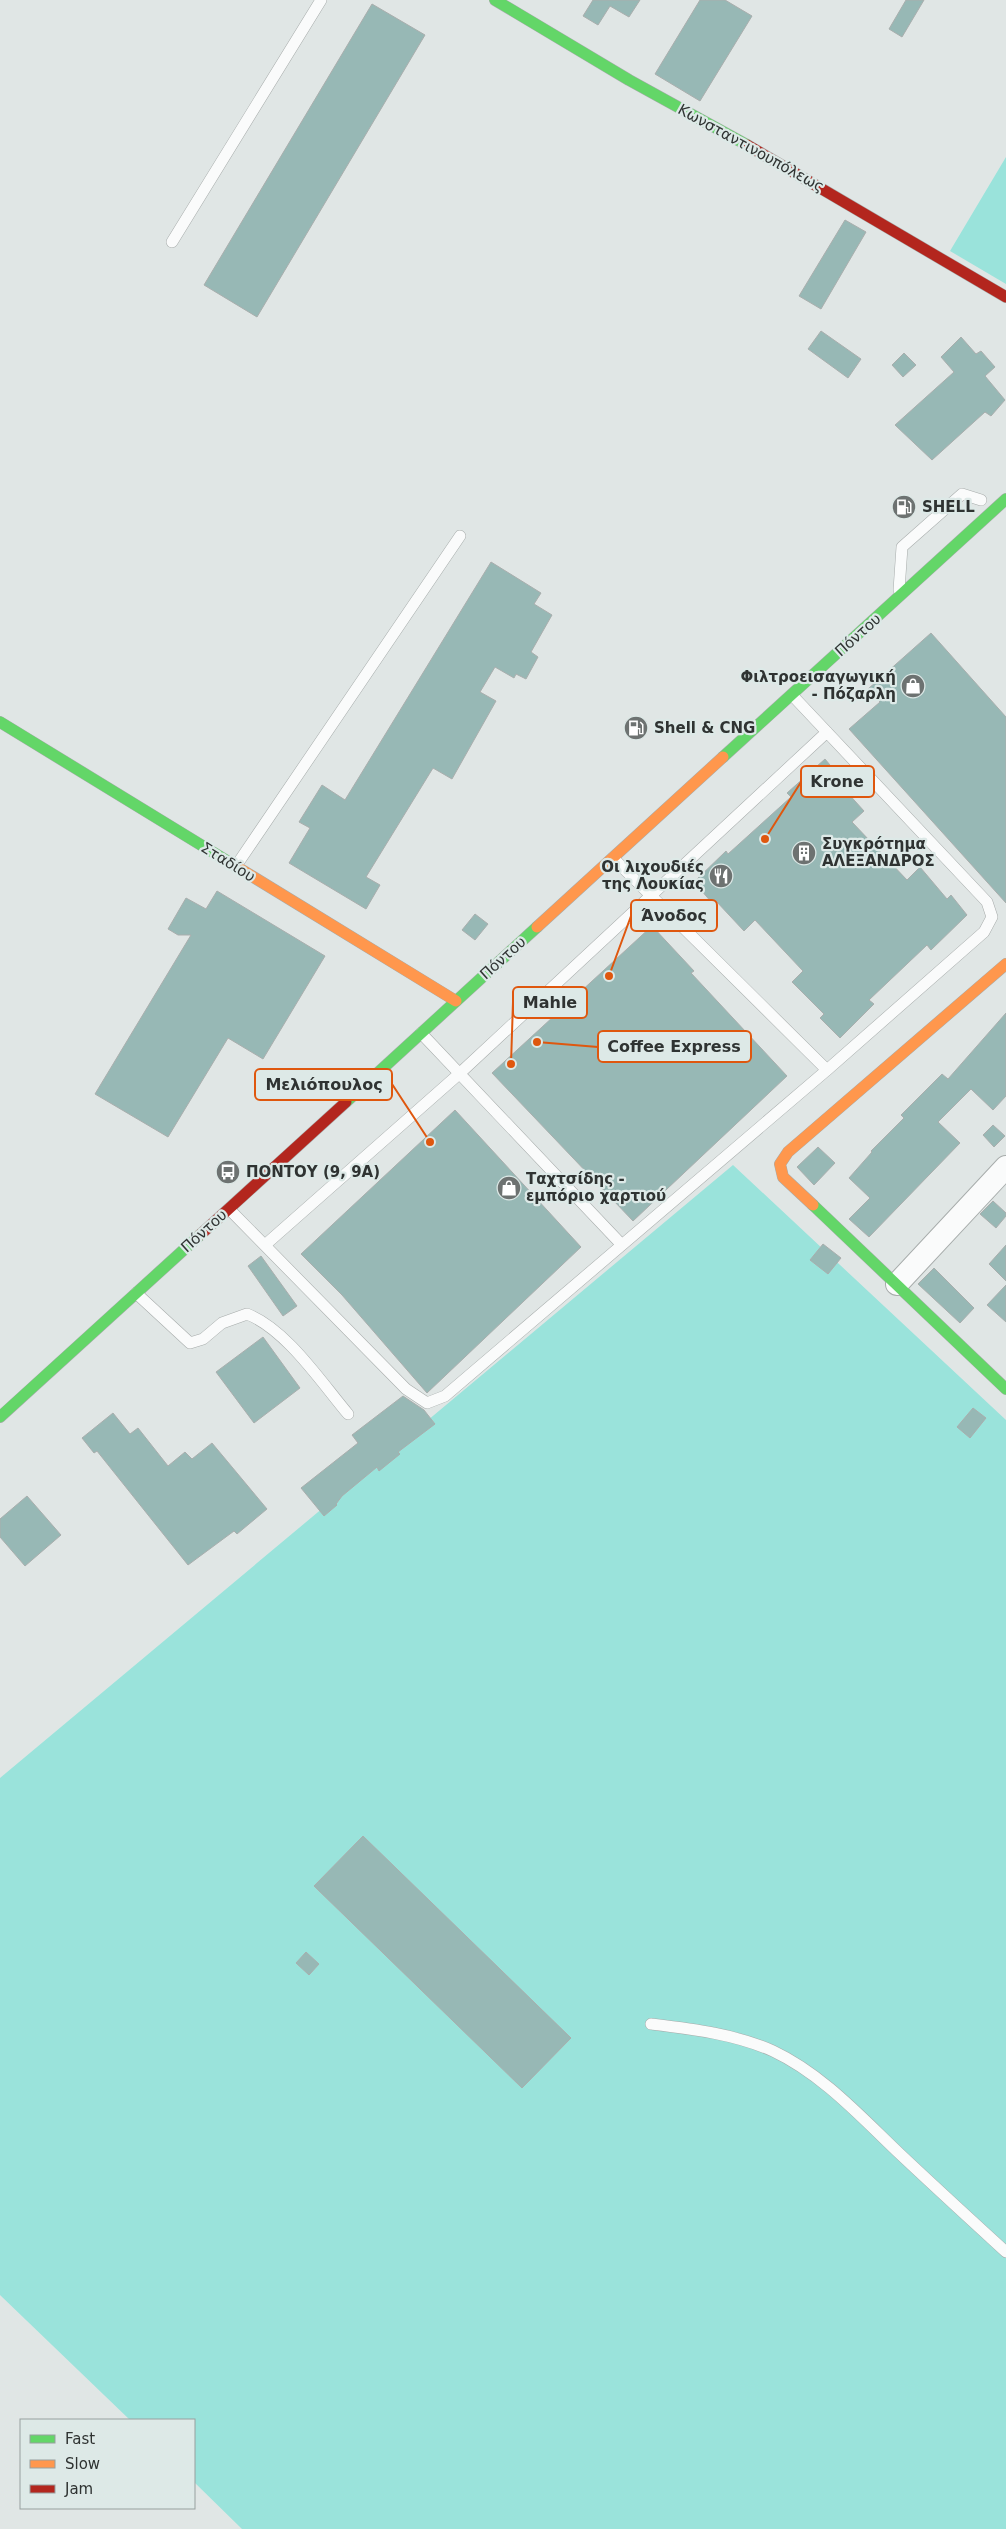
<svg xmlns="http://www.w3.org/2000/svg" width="1006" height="2529" font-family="'DejaVu Sans',sans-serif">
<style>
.green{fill:#9ae3db}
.building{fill:#97b8b5;stroke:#a9aead}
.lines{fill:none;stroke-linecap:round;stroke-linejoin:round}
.lane-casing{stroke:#a7acab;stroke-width:12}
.street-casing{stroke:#a7acab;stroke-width:24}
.fast-casing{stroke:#a7acab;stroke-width:12}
.slow-casing{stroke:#a7acab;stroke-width:12}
.jam-casing{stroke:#a7acab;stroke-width:12}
.lane{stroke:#fafbfb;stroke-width:11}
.street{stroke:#fafbfb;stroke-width:22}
.fast{stroke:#63d668;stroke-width:11}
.slow{stroke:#ff974d;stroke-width:11}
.jam{stroke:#b3261e;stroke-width:11}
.labels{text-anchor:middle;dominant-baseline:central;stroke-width:4.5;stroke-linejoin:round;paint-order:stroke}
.street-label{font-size:15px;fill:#2f3332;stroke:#dde9e7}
.poi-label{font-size:15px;font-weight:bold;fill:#2f3332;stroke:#dde9e7;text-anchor:start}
.leader{fill:none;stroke:#df570e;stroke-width:2}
.callout-dot{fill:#df570e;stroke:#dde9e7;stroke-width:2}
.callout{fill:#dde9e7;stroke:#df570e;stroke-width:2}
.callout-label{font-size:16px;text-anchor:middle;font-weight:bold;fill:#2f3332}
</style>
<rect width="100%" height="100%" fill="#e0e6e5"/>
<path class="green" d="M1006 157V284L950 251Z
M733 1165 1006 1420V2529H242L194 2482V2420H130L0 2295V1778Z"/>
<path class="building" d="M593 0H640L629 17 610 6 598 25 583 16Z
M700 0H725L752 16 700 101 655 74Z
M906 0H924L902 37 889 29Z
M372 4 425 35 257 317 204 285Z
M845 220 866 232 821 309 799 296Z
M821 331 861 359 848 378 808 349Z
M961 337 976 354 981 351 995 367 985 376 1005 400 991 416 985 412 932 460 895 425 954 372 941 357Z
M904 353 916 365 903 377 892 365Z
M491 562 541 593 534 604 552 615 531 652 538 657 526 679 516 674 514 678 495 667 480 692 496 701 452 779 433 768 366 877 380 885 366 909 289 863 310 828 299 822 322 785 345 800Z
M931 633 1006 717V903L849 729 880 702 868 689Z
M825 759 840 777 836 780 864 811 852 822 907 880 920 867 947 899 951 895 967 915 931 950 927 945 869 1000 874 1004 840 1038 820 1018 824 1014 792 982 803 971 755 920 744 931 716 901 713 904 694 882 726 851 728 854 791 797 787 793Z
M217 891 325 956 263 1059 228 1038 168 1137 95 1094 191 935H178L168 929 186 898 206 909Z
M475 914 488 924 475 940 462 930Z
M652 926 694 971 691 973 787 1076 633 1221 492 1073Z
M1006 1013V1096L993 1110 971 1089 938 1122 960 1143 869 1237 849 1219 870 1198 849 1178 872 1152 871 1151 904 1118 901 1115 942 1074 948 1079Z
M455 1110 581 1247 427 1393 342 1295 301 1254Z
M993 1125 1005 1136 994 1147 983 1135Z
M818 1147 835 1163 814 1185 797 1167Z
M993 1201 1006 1213V1216L996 1228 980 1214Z
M823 1244 841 1258 828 1274 810 1260Z
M1006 1245V1281L989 1264Z
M261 1256 297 1306 283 1316 248 1266Z
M934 1268 974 1308 960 1323 918 1284Z
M1006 1285V1322L987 1305Z
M263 1337 300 1388 254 1423 216 1372Z
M403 1396 424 1410 435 1424 398 1452 400 1454 379 1471 377 1467 342 1496 336 1504 337 1505 324 1516 301 1488 358 1443 352 1435Z
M973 1408 986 1418 970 1438 957 1427Z
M113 1413 130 1434 138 1428 168 1466 185 1452 192 1459 212 1443 267 1509 237 1534 234 1531 188 1565 97 1451 94 1453 82 1438Z
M27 1496 61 1535 25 1566 0 1537V1519Z
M363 1836 571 2038 522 2088 314 1886Z
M306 1952 319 1964 309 1975 296 1963Z"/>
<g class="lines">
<g class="lane-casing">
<path id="lane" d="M172 242 321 0
M899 590 902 547 962 494 981 500
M613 858 827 1070 984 932 992 917 987 902 792 695
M236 866 460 536
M421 1033 621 1244
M229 1209 406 1389 427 1403 445 1396 827 1070
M265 1245 459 1074 827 732
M136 1293 190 1343 203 1339 222 1323 247 1314C286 1329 321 1382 348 1414
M651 2024C692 2029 735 2034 773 2051 822 2074 861 2117 900 2154 935 2187 970 2219 1006 2252"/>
</g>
<g class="street-casing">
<path id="street" d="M897 1284 1006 1167"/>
</g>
<g class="fast-casing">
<path id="fast" d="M495 0 629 80 747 145
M0 722 237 867
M723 757 1006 499
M346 1102 537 927
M813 1205 1006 1389
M0 1417 200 1235"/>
</g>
<g class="slow-casing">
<path id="slow" d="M237 867 456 1001
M537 927 723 757
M813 1205 783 1177 780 1164 788 1152 1006 964"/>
</g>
<g class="jam-casing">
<path id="jam" d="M747 145 1006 297
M200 1235 346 1102"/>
</g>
<use href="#lane" class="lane"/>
<use href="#street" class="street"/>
<use href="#fast" class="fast"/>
<use href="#slow" class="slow"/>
<use href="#jam" class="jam"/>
</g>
<defs>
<g id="fuel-disc" transform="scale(1.25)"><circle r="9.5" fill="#6d7271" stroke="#dde9e7"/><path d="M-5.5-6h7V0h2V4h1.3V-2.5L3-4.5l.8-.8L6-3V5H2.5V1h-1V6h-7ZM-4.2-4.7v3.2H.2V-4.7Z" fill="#fff"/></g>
<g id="shop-disc" transform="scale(1.25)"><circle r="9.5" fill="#6d7271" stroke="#dde9e7"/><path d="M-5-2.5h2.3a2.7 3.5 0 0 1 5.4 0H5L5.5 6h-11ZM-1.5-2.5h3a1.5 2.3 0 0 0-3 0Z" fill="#fff"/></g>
<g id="building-disc" transform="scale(1.25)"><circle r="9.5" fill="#6d7271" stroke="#dde9e7"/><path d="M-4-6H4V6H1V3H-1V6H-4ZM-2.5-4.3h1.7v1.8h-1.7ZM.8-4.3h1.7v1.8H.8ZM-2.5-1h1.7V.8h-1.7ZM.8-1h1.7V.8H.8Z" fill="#fff"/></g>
<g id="restaurant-disc" transform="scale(1.25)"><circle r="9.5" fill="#6d7271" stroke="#dde9e7"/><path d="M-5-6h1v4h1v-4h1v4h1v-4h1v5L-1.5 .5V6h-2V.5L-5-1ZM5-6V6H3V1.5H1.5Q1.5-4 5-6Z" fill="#fff"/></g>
<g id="bus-disc" transform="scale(1.25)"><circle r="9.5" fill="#6d7271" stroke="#dde9e7"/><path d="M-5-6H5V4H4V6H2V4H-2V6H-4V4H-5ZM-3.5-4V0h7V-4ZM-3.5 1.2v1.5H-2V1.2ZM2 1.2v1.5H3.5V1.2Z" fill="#fff"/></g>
</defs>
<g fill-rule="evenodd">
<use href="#fuel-disc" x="904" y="507"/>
<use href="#shop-disc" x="913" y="686"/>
<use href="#fuel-disc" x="636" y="728"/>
<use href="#building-disc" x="804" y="853"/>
<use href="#restaurant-disc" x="721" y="876"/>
<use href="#bus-disc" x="228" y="1172"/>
<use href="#shop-disc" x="509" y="1188"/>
</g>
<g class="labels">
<g class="street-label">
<text transform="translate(751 148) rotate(29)">Κωνσταντινουπόλεως</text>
<text transform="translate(858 635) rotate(-42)">Πόντου</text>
<text transform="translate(228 862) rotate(32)">Σταδίου</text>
<text transform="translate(503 958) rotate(-42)">Πόντου</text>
<text transform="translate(204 1231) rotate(-42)">Πόντου</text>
</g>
<g class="poi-label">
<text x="922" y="507">SHELL</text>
<text x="896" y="677" text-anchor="end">Φιλτροεισαγωγική<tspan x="896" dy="17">- Πόζαρλη</tspan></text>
<text x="654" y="728">Shell &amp; CNG</text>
<text x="822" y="844">Συγκρότημα<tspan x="822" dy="17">ΑΛΕΞΑΝΔΡΟΣ</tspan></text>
<text x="704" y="867" text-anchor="end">Οι λιχουδιές<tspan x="704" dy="17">της Λουκίας</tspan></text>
<text x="246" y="1172">ΠΟΝΤΟΥ (9, 9Α)</text>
<text x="526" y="1179">Ταχτσίδης -<tspan x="526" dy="17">εμπόριο χαρτιού</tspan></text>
</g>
</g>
<path class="leader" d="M765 839L801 782M609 976L631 916M511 1064L513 1002M537 1042L598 1047M430 1142L392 1084"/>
<g class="callout-dot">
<circle cx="765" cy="839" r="5"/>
<circle cx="609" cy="976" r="5"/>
<circle cx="511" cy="1064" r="5"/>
<circle cx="537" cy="1042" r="5"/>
<circle cx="430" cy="1142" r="5"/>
</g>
<g class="callout">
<rect x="801" y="766" width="73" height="31" rx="5"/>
<rect x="631" y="900" width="86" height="31" rx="5"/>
<rect x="513" y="987" width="74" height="31" rx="5"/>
<rect x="598" y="1031" width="153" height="31" rx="5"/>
<rect x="255" y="1069" width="137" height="31" rx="5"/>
</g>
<g class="callout-label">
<text x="837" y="787">Krone</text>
<text x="674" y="921">Άνοδος</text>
<text x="550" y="1008">Mahle</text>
<text x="674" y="1052">Coffee Express</text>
<text x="324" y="1090">Μελιόπουλος</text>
</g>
<rect x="20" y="2419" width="175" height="90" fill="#dde9e7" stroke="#97a09f"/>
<rect x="30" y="2435" width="25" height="8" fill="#63d668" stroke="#97a09f"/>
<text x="65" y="2444" font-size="15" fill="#2f3332">Fast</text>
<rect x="30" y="2460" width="25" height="8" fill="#ff974d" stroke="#97a09f"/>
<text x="65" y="2469" font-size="15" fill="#2f3332">Slow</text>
<rect x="30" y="2485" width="25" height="8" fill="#b3261e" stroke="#97a09f"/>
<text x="65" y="2494" font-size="15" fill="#2f3332">Jam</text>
</svg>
